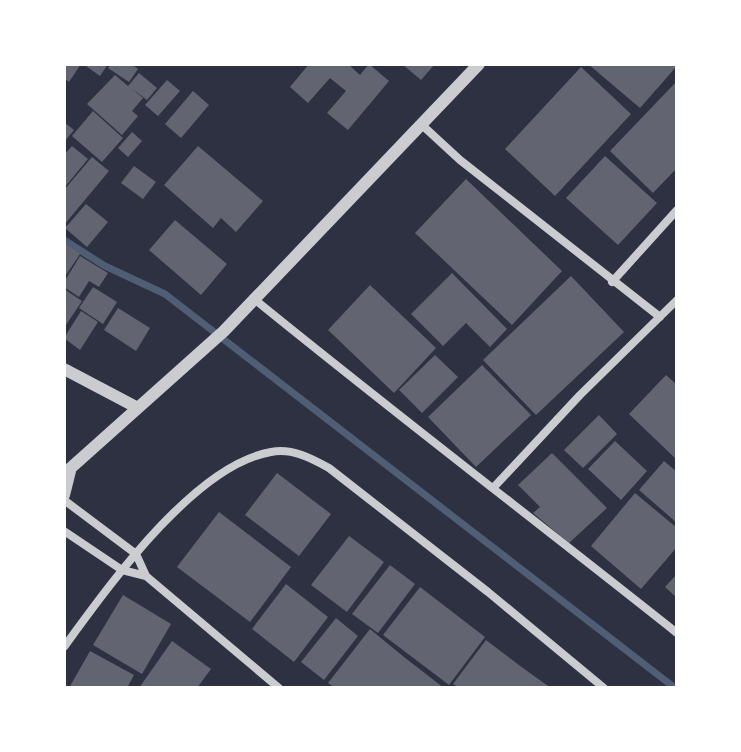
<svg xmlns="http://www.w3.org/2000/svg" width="741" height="752" font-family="'Asap Condensed',sans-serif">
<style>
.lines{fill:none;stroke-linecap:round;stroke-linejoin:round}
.stream{stroke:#4f5d75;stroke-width:7}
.building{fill:#626471}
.minor{stroke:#caccd0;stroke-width:8}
.tertiary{stroke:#caccd0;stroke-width:12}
</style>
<rect width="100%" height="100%" fill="#2d3142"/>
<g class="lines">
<path class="stream" d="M64 240 105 266 165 294 675 688"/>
</g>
<path class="building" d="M64 64H81L69 82 64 78Z
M83 64H108L100 76Z
M111 64H131L138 69 129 82 108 68Z
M309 64H348L360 75 369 64 389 81 348 130 327 113 346 91 330 78 308 103 290 87Z
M402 64H435L421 80Z
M588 64H672L676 67 640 108Z
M581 67 631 114 555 196 505 149Z
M139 73 157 88 147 100 131 88 143 98 132 111 138 116 122 135 87 104 115 75 128 86Z
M167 80 180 91 158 116 145 105Z
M677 81V168L653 193 610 151Z
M193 91 209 105 181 138 165 124Z
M93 111 123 138 102 162 72 136Z
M64 122 74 130 64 142Z
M132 132 142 141 128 157 118 148Z
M72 146 88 159 64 188V155Z
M198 146 263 201 236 232 221 218 213 228 164 185Z
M605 156 657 203 618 245 566 198Z
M92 157 109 171 64 225V190Z
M134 166 156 182 143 199 121 183Z
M466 179 562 271 512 325 415 233Z
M86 204 108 222 87 247 65 228Z
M175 220 227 264 201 295 149 250Z
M64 243 80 254 64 278Z
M80 256 108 273 99 287 89 281 79 297 64 287V282Z
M452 273 507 329 490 347 466 323 443 346 411 314Z
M571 276 624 332 536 415 483 360Z
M370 285 436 348 394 393 328 330Z
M93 287 117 302 103 324 79 308Z
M64 289 82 301 64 328Z
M118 308 150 328 136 351 104 330Z
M81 311 98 322 80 350 64 338Z
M435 355 458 377 422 413 399 390Z
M482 365 531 415 476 467 428 417Z
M666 375 677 385V460L629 414Z
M599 415 617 434 583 468 564 450Z
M615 441 647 471 621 500 588 469Z
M552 453 607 508 569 543 533 513 540 507 518 485Z
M664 461 677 472V523L639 490Z
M277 473 331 514 299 556 245 515Z
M635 493 677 528V547L641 589 591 546Z
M219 512 291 567 250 622 177 567Z
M349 536 384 562 347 612 311 585Z
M390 565 415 584 378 633 352 614Z
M677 574V598L665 587Z
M286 584 328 617 294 662 252 629Z
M420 587 485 637 449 685 383 635Z
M123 595 171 624 142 674 93 645Z
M336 618 358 636 324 680 301 662Z
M370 629 404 657 444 688H335L328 683Z
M486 640 527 671 551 688H459L453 684Z
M172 641 211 669 197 688H139Z
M90 651 134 675 127 688H69Z"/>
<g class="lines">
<path class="minor" d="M422 125 460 160 660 317
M612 282 677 210
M253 298C393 412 536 521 677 633
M494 487 580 395 677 300
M64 500 136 554 146 576 279 688
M64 531 122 570 146 576
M64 647C108 587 194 465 271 452 292 448 311 458 329 468L488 592 604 688"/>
<path class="tertiary" d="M64 369 138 408
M64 474 224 331 479 64
M64 495 70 471"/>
</g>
<rect width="741" height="752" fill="none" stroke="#ffffff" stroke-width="132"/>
</svg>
